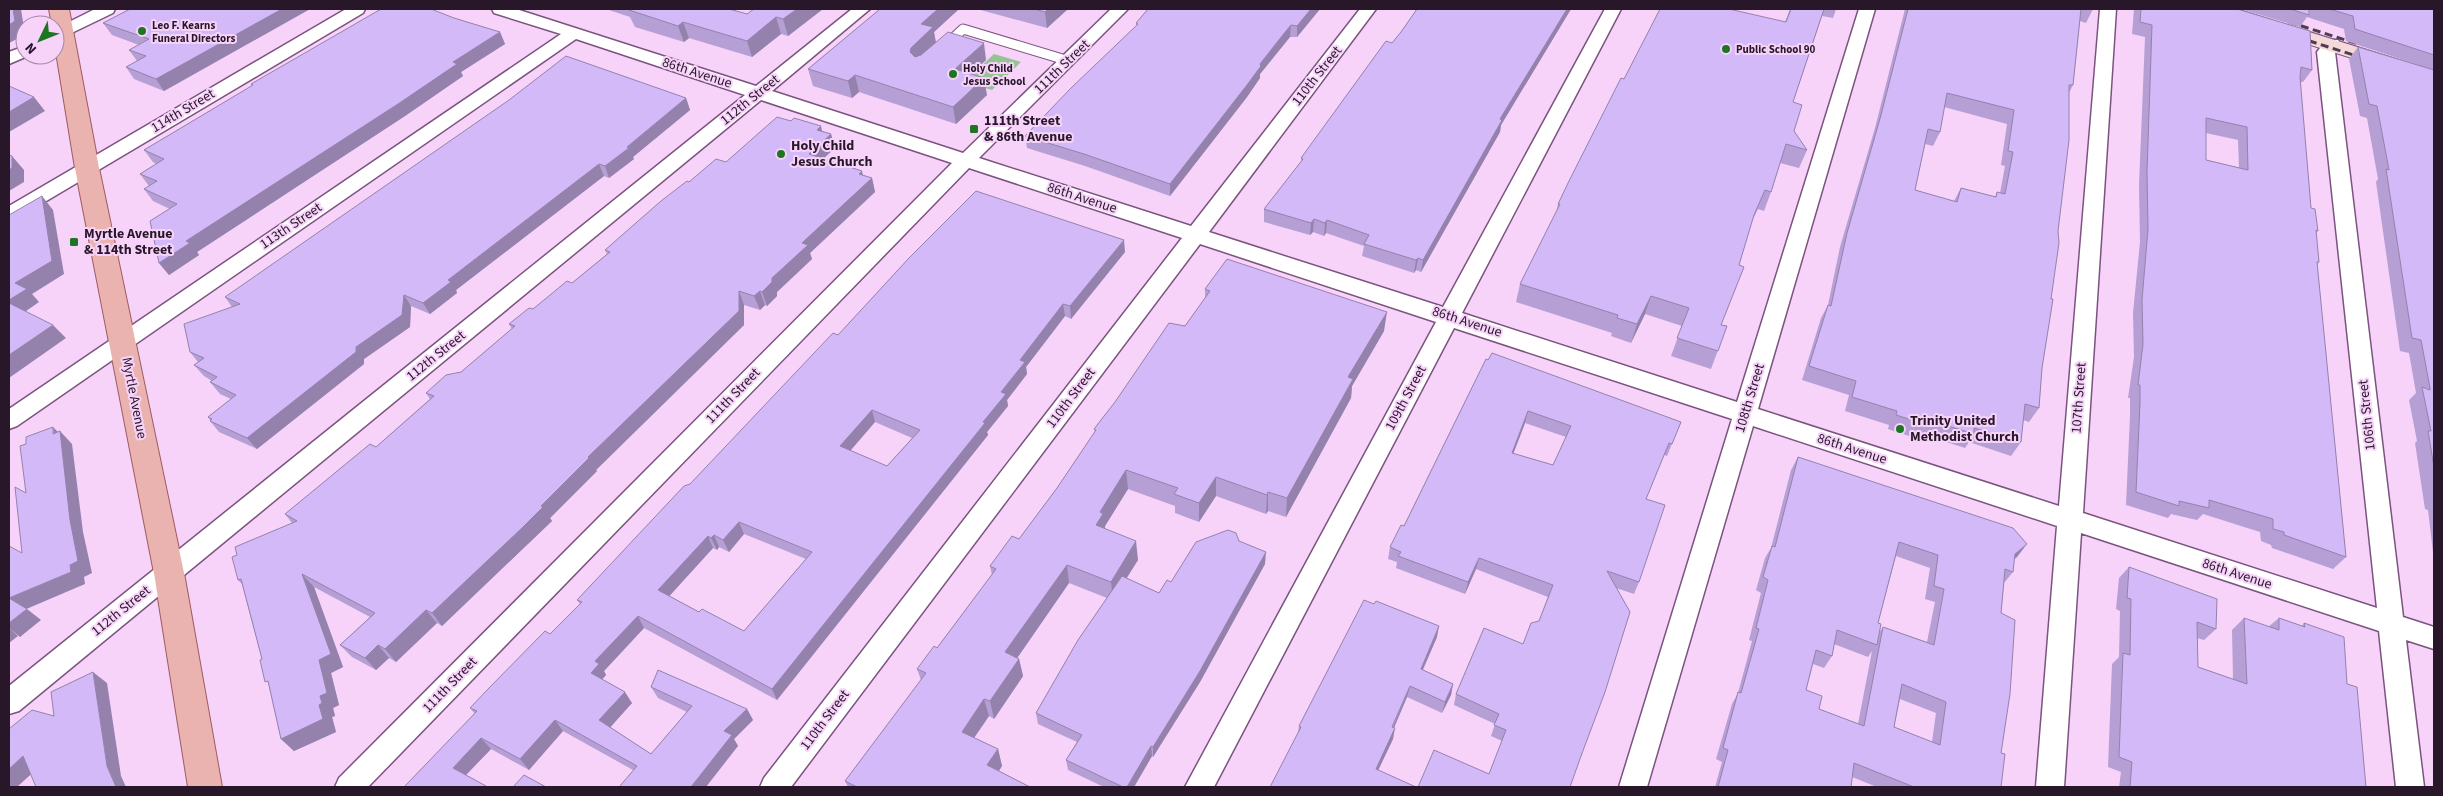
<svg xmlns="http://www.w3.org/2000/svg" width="2443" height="796" font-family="'Source Sans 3',sans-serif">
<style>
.green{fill:#95c392}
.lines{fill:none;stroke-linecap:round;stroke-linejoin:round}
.service-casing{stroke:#7b537f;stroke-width:11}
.minor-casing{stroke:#7b537f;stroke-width:3}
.secondary-casing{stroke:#7b537f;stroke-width:2}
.primary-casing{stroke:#9d5c5f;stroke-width:2}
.service{stroke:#fff;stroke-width:9}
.minor{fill:#fff;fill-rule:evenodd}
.secondary{fill:#f4d9d8;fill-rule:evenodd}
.primary{fill:#eab3b0;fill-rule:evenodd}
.rail{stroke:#503c52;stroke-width:3;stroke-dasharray:8 4.5;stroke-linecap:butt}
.wall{fill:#b59fd4;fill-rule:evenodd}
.shaded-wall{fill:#9482ad}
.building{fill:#d3b9f7;stroke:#9482ad;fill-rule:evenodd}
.poi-dot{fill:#1d7521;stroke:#f7d3fa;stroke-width:2}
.labels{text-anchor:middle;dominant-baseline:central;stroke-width:4;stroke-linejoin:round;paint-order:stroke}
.far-poi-label{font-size:11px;font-weight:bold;fill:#271729;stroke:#f7d3fa;text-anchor:start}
.street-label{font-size:14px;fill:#271729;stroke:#f7d3fa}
.poi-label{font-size:14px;font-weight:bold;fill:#271729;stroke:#f7d3fa;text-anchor:start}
</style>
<rect width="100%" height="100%" fill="#f7d3fa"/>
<path class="green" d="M994 54 1021 62 992 90 964 82Z"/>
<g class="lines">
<g class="service-casing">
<path id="service" d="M947 44 963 29 1069 61"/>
</g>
<g class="minor-casing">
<path id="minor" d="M95 9H115L113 13 55 41V29Z
M346 9H365L363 13 16 219 9 220V206Z
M492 9H516L756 86 852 9H870L772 91 963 153 1111 9H1128L979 158 1191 226 1360 9H1376L1209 232 1443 307 1605 9H1621L1462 313 1737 402 1859 9H1875L1758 409 2059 506 2100 9H2116L2083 513 2377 608 2317 52 2326 40H2338L2341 44 2335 52 2403 617 2434 627V649L2406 640 2424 787H2396L2379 631 2081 533 2064 787H2036L2057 526 1753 426 1647 787H1619L1732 419 1454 328 1214 787H1185L1436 322 1200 244 791 787H760L764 778 1182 238 969 168 368 787H335L339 778 952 163 761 100 19 711 9 714V686L745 95 576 39 17 426 9 429V409L561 34 494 13Z
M25 46V55H30L9 64V52Z"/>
</g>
<g class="secondary-casing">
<path id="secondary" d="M2206 9H2236L2434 71V84L2209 13Z"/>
</g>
<g class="primary-casing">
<path id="primary" d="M49 9H69L99 168 184 573 222 787H188L154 573 75 168 55 46V25H52Z"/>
</g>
<use href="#service" class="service"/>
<use href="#minor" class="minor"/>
<use href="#secondary" class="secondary"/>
<use href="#primary" class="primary"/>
<path class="rail" d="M2289 22 2358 44
M2297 37 2366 59"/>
</g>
<path class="wall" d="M130 9H310L164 91 134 79 126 67 137 61 129 50 139 45 112 35 103 23Z
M606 9H729L747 14 823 9 788 36 781 34 752 57 689 38 684 42 635 27 630 17Z
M880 9H959L934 32 936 42 986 60 971 74 987 95 956 124 859 92 852 98 813 86 808 69Z
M977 9H1068L1047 28Z
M1148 9H1320L1297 37H1290L1281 48 1260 74V78L1247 97 1170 196 1085 166 1027 148 1025 136 1136 26V23Z
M1416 9H1571L1501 125 1500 132 1421 272 1416 270 1414 273 1362 256 1364 246 1326 233 1324 236 1313 232 1310 235 1264 222V209L1301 162V158L1401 32 1415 12Z
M1790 9H1836L1833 18 1822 16 1793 102 1794 131 1807 150 1799 168 1780 163 1771 192 1764 211 1758 209 1752 221 1721 325 1727 326 1711 369 1671 356 1682 326 1645 314 1631 343 1611 336 1612 333 1516 302 1520 284 1556 213 1558 204 1624 79 1785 22Z
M1905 9H2093L2086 23 2080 21 2073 85 2069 93 2058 231 2042 368 2039 408 2029 422 2023 420 2021 442 2011 456 1969 442 1965 448 1912 431 1909 436 1888 429 1889 425 1845 411 1849 395 1802 380 1821 318 1828 305 1840 247 1875 128ZM1944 107 2007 124 2001 165 2005 166 2000 193 1997 192 1995 197 1961 188 1954 201 1915 190 1925 144 1933 146 1940 132Z
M2134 9H2237L2312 70 2303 82H2300L2311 208 2318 231 2316 233 2319 262 2317 265 2346 557 2333 569 2272 548 2271 545 2261 541 2260 532 2203 514 2197 520 2171 514 2168 518 2126 505 2130 416V398H2128L2134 357 2133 313 2140 242 2139 185 2145 37 2132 34ZM2206 133 2238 140 2239 168 2206 160Z
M2241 9H2434V561L2428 510 2425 509 2415 443 2417 441 2409 400 2416 393 2409 353 2400 351 2376 182 2378 179 2367 118 2360 116 2349 59 2358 47 2419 65 2346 41 2344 29 2307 17 2300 27Z
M454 18 500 32 505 44 461 72 463 76 405 116 197 252 199 255 169 275 159 263 170 209 153 201 144 189 149 186 140 174 156 164 153 162 144 150 252 86 251 84Z
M686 98 690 110 633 157 634 159 609 178 604 176 456 290 457 293 430 314 411 306 410 327 364 359V364L257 449 219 432 210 421V420L208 417 231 399 220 394 210 382 212 381 204 376 194 365 198 362 190 352 232 307 225 297Z
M822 131 831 134 835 148 823 159 863 176 872 178 875 192 810 253 812 259 777 292V296L767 306 765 305 760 310 744 305V325L596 470 597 471 550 518 552 521 442 626 437 623 396 662 389 658 376 670 352 657 340 645 370 617 314 587 343 667 331 673 339 705 333 708 335 716 332 717 336 732 294 751 281 739 269 686 242 584 238 580 237 555 292 523 285 514 376 447 430 399 426 393 461 372 512 329 509 324 533 309 572 283 607 254 605 250 689 182 726 162Z
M1125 252 1071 319 1065 316 1026 367 1027 374 1007 400 1008 406 987 432 988 435 777 700 644 628 604 671 606 675 602 679 632 703 610 727 651 754 687 712 658 698 651 687 747 709 753 720 734 739 738 746 633 770 563 731 529 770 491 749 466 775 487 787H404L475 714 470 708 550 634 580 604 577 600 690 484 838 335ZM875 422 912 438 887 466 850 451ZM744 534 806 559 744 631 699 612 669 596 713 548 717 550 719 547 729 552Z
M1205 289 1384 331 1352 386 1351 398 1286 517 1268 511 1266 514 1216 496 1199 522 1175 513V506L1128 489 1105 526V529L1138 560 1126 578 1159 593 1171 582 1239 541 1265 564 1200 682 1153 757 1152 756 1134 787H1104L1068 770 1066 760 1077 742 1038 724 1036 713 1107 598 1069 583 1017 658 1019 659 1023 676 994 719 989 716 974 738 998 749 1002 766 999 771 1030 787H848L845 781 921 680 917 669 937 648 992 575 990 566 1019 539 1057 488 1095 432 1094 429 1185 326 1205 298Z
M1486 359 1681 422 1667 456 1664 455 1646 499 1639 582 1634 594 1616 588 1581 756 1489 774 1502 741 1491 736 1495 724 1454 705 1456 694 1523 644 1539 621 1548 597 1476 569 1465 594 1396 568 1397 562 1388 559 1390 547 1404 526ZM1525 423 1566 437 1553 465 1513 454Z
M1798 457 2017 557 2014 559 2013 572 2004 583 2001 613V787H1877L1852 777 1851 787H1715L1722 762 1716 759 1732 704 1738 693 1752 641 1749 640 1761 593 1756 590 1765 558 1771 548 1791 470ZM1896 556 1930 568 1925 599 1935 602 1927 642 1883 627 1879 633 1878 623ZM1834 644 1868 657 1872 651 1858 724 1819 709 1806 690 1813 664 1824 668 1832 656ZM1900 699 1936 713 1932 742 1894 727Z
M2129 567 2216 629 2204 640 2197 638 2198 667 2233 679 2232 630 2244 618 2268 627 2279 618 2302 626 2304 623 2347 684 2366 787H2119L2121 772 2108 767 2112 664 2119 657 2120 611 2116 609 2119 578Z
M1437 637 1423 670 1453 684 1451 695 1442 713 1407 697 1394 728 1393 739 1378 770 1298 732 1299 726Z"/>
<path class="shaded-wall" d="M13 9H21L25 35 9 43V25Z
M282 9H310L164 91 156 79Z
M797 9H823L788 36 783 19Z
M938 9H959L934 32 936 44 914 64 910 52 911 48 921 24Z
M1048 9H1068L1047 28 1045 12Z
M1311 9H1320L1297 37V26Z
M1567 9H1571L1501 125 1500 132 1421 272 1423 260 1500 119Z
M776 17 781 34 752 57 747 41Z
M683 22 689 38 684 42 678 26Z
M1291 25 1290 37 1260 74V78L1247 97 1170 196V184L1260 64Z
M500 32 505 44 461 72 463 76 405 116 197 252 199 255 169 275 159 263 186 241 453 62Z
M984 43 986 60 958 86 955 69Z
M855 75 859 92 852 98 848 81Z
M984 78 987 95 956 124 953 107Z
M34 97 45 111 9 132V112Z
M686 98 690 110 633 157 634 159 609 178 605 166Z
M821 126 824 140 817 130Z
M831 134 835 148 813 168 809 154Z
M12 156 24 170V182L9 191V170Z
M599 164 604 176 456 290 457 293 430 314 423 303 448 280Z
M862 171 865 184 872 178 875 192 810 253 812 259 777 292V296L767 306 762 292 772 278Z
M42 196 53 210 64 274 32 294 39 302 19 316 9 305V300L15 283Z
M1314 219 1313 232 1310 235 1311 223Z
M1327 220 1326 233 1324 236 1325 223Z
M1124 240 1125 252 1071 319 1070 306Z
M1418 258 1416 270 1414 273 1416 260Z
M739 291 744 305V325L596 470 597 471 550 518 552 521 442 626 432 613 541 506 588 457Z
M760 291 765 305 760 310 754 296Z
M404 295 411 306 410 327 364 359V364L257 449 247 438 356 347Z
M1651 296 1645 314 1631 343 1637 324Z
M1063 304 1065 316 1026 367 1027 374 1007 400 1008 406 987 432 988 435 777 700 772 689 983 422 1020 360Z
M1387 312 1384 331 1352 386 1351 398 1286 517 1287 498 1348 377Z
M53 325 66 338 9 378V355Z
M872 410 875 422 844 458 840 446Z
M1528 411 1525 423 1509 465 1512 453Z
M53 427 60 434V431L72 444 83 532 92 573 84 577 85 584 24 610 9 598 71 572Z
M1126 470 1128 489 1105 526V532L1096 525 1100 512Z
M1216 477V496L1199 522V503Z
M1268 492V511L1266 514 1267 495Z
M739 522 744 534 729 552 723 540Z
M714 535 719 547 717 550 711 538Z
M708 536 713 548 664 602 658 590Z
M1136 541 1138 560 1113 600 1111 582Z
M2027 544 2017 557 2005 566 2015 554Z
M1266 552 1265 564 1200 682 1153 757V747Z
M1479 558 1476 569 1465 594 1468 582Z
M1067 565 1069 583 1009 670 1005 652Z
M302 574 314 587 343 667 331 673 339 705 333 708 335 716 332 717 336 732 294 751 281 739 319 705 320 696 319 660Z
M27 609 41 620 20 637 9 628V623Z
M426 610 437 623 396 662 385 649Z
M638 616 644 628 604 671 606 675 598 684 591 673 595 661Z
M1439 626 1437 637 1418 680 1421 669Z
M9 628 18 636 9 643Z
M378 645 389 658 376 670 365 658Z
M1019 659 1023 676 994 719 990 701Z
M93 672 107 683 121 776 126 787H116L107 766Z
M1453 684 1451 695 1442 713 1445 702Z
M1410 686 1407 697 1390 737 1395 728 1393 739 1374 779 1376 769Z
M625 692 632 703 607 731 599 720Z
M984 699 989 716 967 748 962 732Z
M747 709 753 720 734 739 738 746 706 787H691L724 731Z
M555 720 563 731 529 770 520 759Z
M481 738 491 749 463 778 453 768Z
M1151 746 1152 756 1134 787H1127Z
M998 749 1002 766 991 782 987 765Z
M23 756 39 767 17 787H10L9 786V769Z"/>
<path class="building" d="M9 9H13L15 21 9 25Z
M130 9H282L156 79 126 67 146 56 129 50 149 39 103 23Z
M381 9H431L454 18 500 32 453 62 457 64 398 104 186 241 190 243 159 263 150 221 177 204 144 189 157 181 140 174 164 159 144 150 253 85 251 84Z
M628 9H729L747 14 754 9H797L783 19 776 17 747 41 683 22 678 26 629 10Z
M880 9H938L921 24 933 27 911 48 910 52 915 57 921 55 948 32 984 43 955 69 984 78 953 107 855 75 848 81 808 69Z
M1034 9H1048L1045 12Z
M1148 9H1311L1297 26 1291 25 1282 36 1260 64 1261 66 1247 85 1170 184 1084 154 1025 136 1071 88 1138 24 1136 23Z
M1417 9H1567L1500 119 1502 120 1423 260 1418 258 1416 260 1364 244 1369 235 1327 220 1325 223 1314 219 1311 223 1264 209 1303 159 1301 158 1386 41 1392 43 1401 32Z
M1660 9H1729L1786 22 1791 9H1824L1793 102 1802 105 1794 131 1807 150 1786 144 1771 192 1765 190 1754 215 1739 265 1744 267 1721 325 1727 326 1718 351 1677 338 1689 308 1651 296 1637 324 1617 318 1618 315 1520 284 1560 204H1558L1569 181 1621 78 1624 79Z
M1908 9H2081L2073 85H2069V140L2058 231 2059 243 2051 299H2053L2042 368 2039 408 2025 404 2021 442 1974 428V434L1919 417 1918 422 1896 415 1897 411 1852 397 1856 381 1809 366 1828 305 1831 306 1847 233 1881 115ZM1947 93 2014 110 2008 151 2013 152 2005 194 1997 192 1996 197 1961 188 1957 202 1915 190 1928 129 1940 132Z
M2141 9H2237L2310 31 2312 70 2301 67 2300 77 2311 208 2315 209 2318 231 2316 230 2319 262H2317L2346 557 2284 535V532L2273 529V519L2209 500V508L2179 501V506L2136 492 2140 403V385H2138L2143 344 2142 300 2148 229 2147 172 2152 25 2140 22ZM2206 118 2247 127 2248 170 2206 160Z
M2290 9H2309V15Z
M2329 9H2434V55L2355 29 2353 16Z
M2358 47 2434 70V467L2428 431H2431L2422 387 2430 390V388L2421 340 2412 338 2386 169 2389 170 2377 106 2369 104Z
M566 56 686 98 627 147 629 148 605 166 599 164 448 280 451 282 423 303 404 295 402 315 356 347V352L247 438 210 421 212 419 208 417 236 395 210 382 217 377 194 365 204 358 190 352 184 324 240 304 225 297 509 100Z
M9 86 34 97 9 112Z
M777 117 791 121 794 118 821 126 817 130 831 134 809 154 862 171 859 174 872 178 802 243 808 245 772 278V282L762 292 760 291 754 296 739 291V311L588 457 589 458 541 506 543 507 522 528 432 613 426 610 385 649 378 645 365 658 340 645 375 613 302 574 331 654 319 660 327 693 320 696 322 703 319 705 323 719 281 739 268 681 265 682 260 660 262 659 241 579 238 580 232 557 237 555 235 547 297 521 285 514 370 444 376 447 434 396 426 393 446 375 461 372 515 326 509 324 529 308 533 309 567 281 572 283 610 252 605 250 661 201 687 181 689 182 716 159 726 162Z
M9 155 12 156V168L9 170Z
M976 191 1124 240 1070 306 1063 304 1020 360 1025 362 1001 392 1006 394 983 422 985 423 772 689 638 616 595 661 599 664 591 673 625 692 599 720 651 754 692 706 651 687 658 670 747 709 724 731 732 735 691 787H619L637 766 555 720 520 759 481 738 453 768 486 786 485 787H404L477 711 470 708 489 688 545 631 550 634 582 602 577 600 684 486 690 484 833 333 838 335 909 258ZM872 410 920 430 887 466 840 446ZM739 522 812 552 744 631 702 609 699 612 658 590 708 536 711 538 714 535 723 540Z
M42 196 52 261 15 283 27 289 9 300V215Z
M1227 259 1387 312 1348 377 1353 379 1287 498 1268 492 1267 495 1216 477 1199 503 1174 494 1178 488 1126 470 1100 512 1103 514 1096 525 1136 541 1111 582 1067 565 1005 652 1019 659 990 701 984 699 962 732 998 749 987 765 1030 787H857L845 781 926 673 917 669 934 646 937 648 996 569 990 566 1012 536 1019 539 1057 488 1096 430 1094 429 1115 402 1169 323 1185 326 1210 291 1205 289Z
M9 303 53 325 9 355Z
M1492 353 1681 422 1672 444 1669 443 1646 499 1665 505 1639 582 1607 571 1630 612 1605 692 1581 756 1570 787H1418L1434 750 1489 774 1506 730 1494 725 1499 714 1456 694 1484 628 1523 644 1531 623 1539 621 1553 585 1479 558 1468 582 1398 556 1401 552 1390 547 1401 525 1404 526 1486 359 1488 360ZM1528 411 1571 426 1553 465 1512 453Z
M53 427V434L60 431 70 520 78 561 70 565 71 572 9 598 27 609 9 623V546L22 553 15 487 26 493 20 446 26 444V437Z
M1798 457 2013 528 2027 544 2015 554 2013 572 2005 569 2001 613 2015 620 2010 694 2001 753 2005 754 2001 787H1914L1854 763 1851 787H1718L1728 750 1723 748 1738 692 1741 693 1759 629 1756 628 1768 580 1763 577 1772 546 1775 547ZM1899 542 1938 555 1934 586 1944 589 1934 645 1883 627 1864 726 1819 709 1822 696 1806 690 1816 650 1832 656 1837 630 1877 645 1881 624 1878 623ZM1902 684 1946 702 1940 745 1894 727Z
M1228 530 1236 533 1239 541 1266 552 1200 671 1153 747 1151 746 1127 787H1123L1066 760 1082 735 1036 713 1078 640 1122 576 1159 593 1167 580 1171 582 1196 542Z
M2129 567 2217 599 2216 629 2197 622 2198 667 2247 684 2244 618 2279 630V618L2305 627 2304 623 2344 637 2347 684 2357 687 2366 787H2130L2132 762 2119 757 2123 653 2130 655 2131 599 2127 598Z
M1364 600 1374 604 1376 601 1439 626 1421 669 1453 684 1445 702 1410 686 1392 727 1395 728 1376 769 1416 787H1270L1301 727 1299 726Z
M93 672 107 766 116 787H36L23 756 9 769V729L32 710 54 716 51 692Z
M524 775 546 787H513Z"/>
<g class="poi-dot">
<circle cx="142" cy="31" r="5"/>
<circle cx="1726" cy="49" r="5"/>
<circle cx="953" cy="74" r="5"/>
<rect x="969" y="124" width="10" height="10" rx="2.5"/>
<circle cx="781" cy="154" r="5"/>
<rect x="69" y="237" width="10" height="10" rx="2.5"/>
<circle cx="1900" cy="429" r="5"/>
</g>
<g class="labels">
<g class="far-poi-label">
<text x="152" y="25">Leo F. Kearns<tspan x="152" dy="13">Funeral Directors</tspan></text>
<text x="1736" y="49">Public School 90</text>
<text x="963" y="68">Holy Child<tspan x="963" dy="13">Jesus School</tspan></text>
</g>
<g class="street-label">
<text transform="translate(1062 67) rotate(-44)">111th Street</text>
<text transform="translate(697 73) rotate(18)">86th Avenue</text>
<text transform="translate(1317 76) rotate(-52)">110th Street</text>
<text transform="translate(750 100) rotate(-39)">112th Street</text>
<text transform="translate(183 111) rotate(-31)">114th Street</text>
<text transform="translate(1082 198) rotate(18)">86th Avenue</text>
<text transform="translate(291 226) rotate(-34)">113th Street</text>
<text transform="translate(1467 322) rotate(18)">86th Avenue</text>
<text transform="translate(436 356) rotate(-39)">112th Street</text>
<text transform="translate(733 396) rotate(-46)">111th Street</text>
<text transform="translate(134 398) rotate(79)">Myrtle Avenue</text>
<text transform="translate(1071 398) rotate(-53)">110th Street</text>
<text transform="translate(1406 398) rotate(-62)">109th Street</text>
<text transform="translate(1750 398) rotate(-73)">108th Street</text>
<text transform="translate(2079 398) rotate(-86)">107th Street</text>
<text transform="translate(2367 415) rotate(-96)">106th Street</text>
<text transform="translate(1852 449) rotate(18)">86th Avenue</text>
<text transform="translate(2237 574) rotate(18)">86th Avenue</text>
<text transform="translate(121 611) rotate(-39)">112th Street</text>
<text transform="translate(450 685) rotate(-46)">111th Street</text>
<text transform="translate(825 720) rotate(-53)">110th Street</text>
</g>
<g class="poi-label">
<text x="984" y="121">111th Street<tspan x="984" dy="16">&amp; 86th Avenue</tspan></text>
<text x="791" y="146">Holy Child<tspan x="791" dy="16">Jesus Church</tspan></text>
<text x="84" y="234">Myrtle Avenue<tspan x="84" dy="16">&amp; 114th Street</tspan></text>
<text x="1910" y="421">Trinity United<tspan x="1910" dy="16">Methodist Church</tspan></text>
</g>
</g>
<rect width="2443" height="796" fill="none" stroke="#271729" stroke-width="20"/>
<g transform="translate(40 40) rotate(227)"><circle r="24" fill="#f7d3fa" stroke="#a488a6"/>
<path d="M0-4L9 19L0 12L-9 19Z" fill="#1d7521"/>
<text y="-8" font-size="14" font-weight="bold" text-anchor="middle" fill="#271729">N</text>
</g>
</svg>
